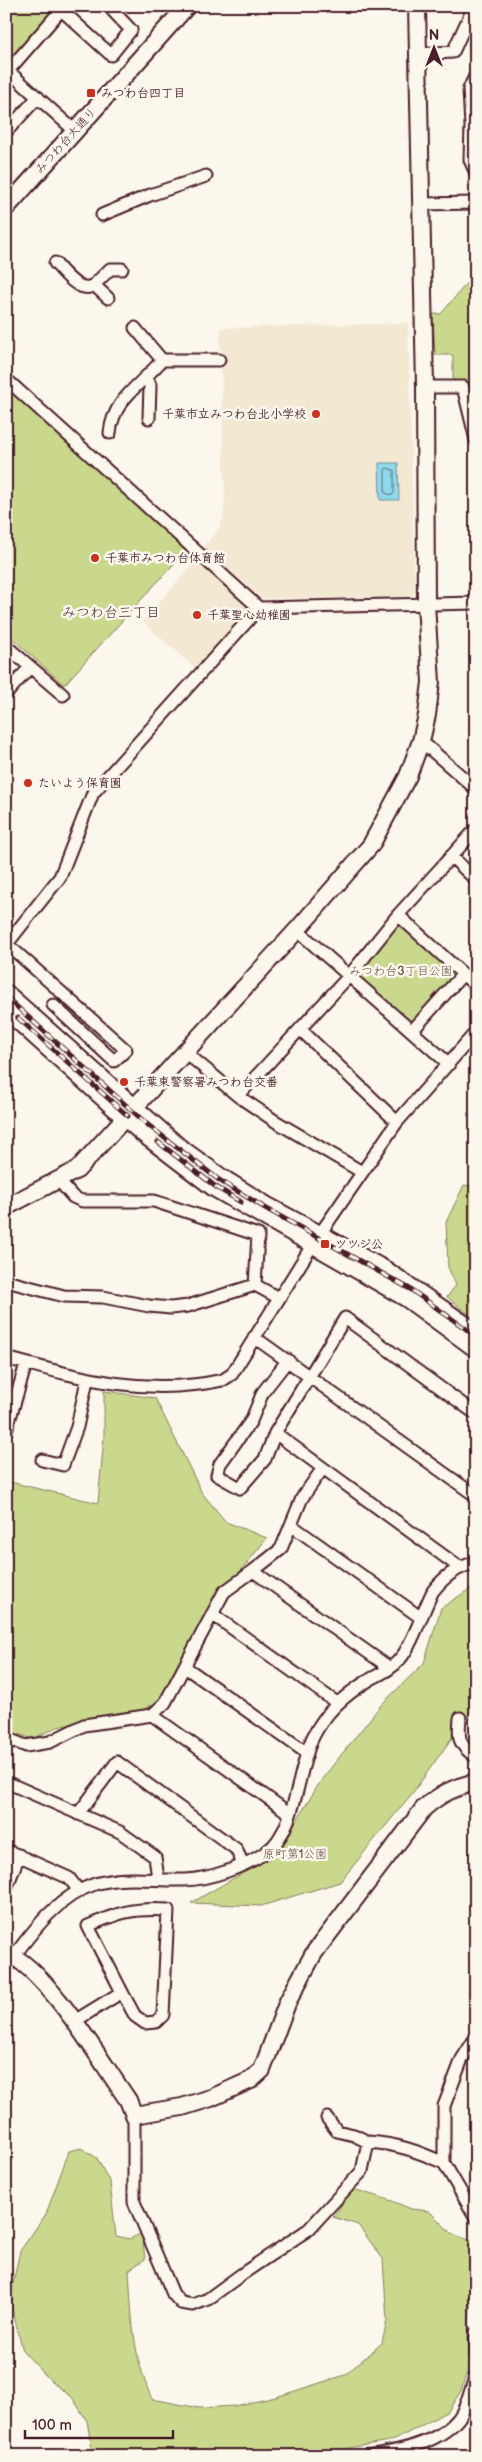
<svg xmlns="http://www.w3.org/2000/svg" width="482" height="2462" font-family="'Balsamiq Sans','Klee One',sans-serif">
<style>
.built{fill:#f3e8d2}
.green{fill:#c9d88c;stroke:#8a7c5c}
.water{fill:#8cdaeb;stroke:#728f9e}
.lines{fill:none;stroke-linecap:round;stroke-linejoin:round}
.shore{stroke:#646a78;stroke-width:1}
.street-casing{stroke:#4a1f2b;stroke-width:15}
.secondary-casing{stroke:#4a1f2b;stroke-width:20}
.street{stroke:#fbf7ec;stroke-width:11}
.secondary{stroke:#fbf7ec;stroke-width:16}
.rail-casing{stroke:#4a1f2b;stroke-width:5}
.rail{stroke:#fbf7ec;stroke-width:3;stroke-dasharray:9;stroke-linecap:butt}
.poi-dot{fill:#c8321e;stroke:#fbf7ec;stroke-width:2}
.labels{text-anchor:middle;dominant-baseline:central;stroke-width:5;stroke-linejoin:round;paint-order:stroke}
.poi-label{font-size:12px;font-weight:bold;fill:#4a1f2b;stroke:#fbf7ec;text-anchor:start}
.street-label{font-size:12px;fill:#4a1f2b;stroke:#fbf7ec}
.park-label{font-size:12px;fill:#6a4d43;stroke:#fbf7ec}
.neighbourhood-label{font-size:14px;fill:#4a1f2b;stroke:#fbf7ec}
</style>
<rect width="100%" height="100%" fill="#fbf7ec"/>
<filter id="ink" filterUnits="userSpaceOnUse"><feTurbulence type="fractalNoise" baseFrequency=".02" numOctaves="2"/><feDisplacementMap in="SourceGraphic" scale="10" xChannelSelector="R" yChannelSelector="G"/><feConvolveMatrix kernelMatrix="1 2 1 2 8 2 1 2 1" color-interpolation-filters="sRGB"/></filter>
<g filter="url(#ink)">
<path class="built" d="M408 323 415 592 411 597 262 599 203 548 219 528 223 519 225 500 220 328Z
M198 559 253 608 197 670 142 621Z"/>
<path class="green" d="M6 6H52L58 11 9 66 6 64Z
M476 272V424L465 381H453V355H435L433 314H441Z
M6 387 190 546 64 685 6 633Z
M393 925H402L456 974 415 1024 410 1025 354 976Z
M464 1185 476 1187V1320L447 1297 456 1285 448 1267 446 1222Z
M104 1391 155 1398 202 1493 226 1522 267 1538 221 1596 159 1701 143 1710 57 1727 33 1739 6 1730V1481L98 1503 104 1437Z
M476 1585V1704L414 1791 340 1882 261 1906 191 1903 276 1854 322 1779 381 1705 424 1663 441 1608Z
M81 2148 97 2158 110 2183 116 2236 130 2239 142 2233 145 2259 129 2270C132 2318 132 2354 152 2399L199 2408 235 2406 276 2397 345 2375 382 2343 387 2321 383 2259 358 2225 333 2217 353 2189 392 2201 411 2209 429 2211 451 2233 473 2242 476 2277 471 2295 468 2336 472 2356 461 2391 448 2411 395 2440 302 2456H93L87 2421 72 2397 51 2381 23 2351 12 2309 13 2283 20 2251 46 2214 69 2151Z"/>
<path class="water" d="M379 463H398L399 500H380Z"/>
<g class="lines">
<path class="shore" d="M387 468 394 470V493L392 495 385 493V471Z"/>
<g class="street-casing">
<path id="street" d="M57 6 111 55 131 30 113 11
M418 54 453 52 474 6
M6 69 75 131
M8 71 61 10
M476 74 469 89 471 126 470 160 476 173
M6 132 38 97
M421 204 476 203
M102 215 150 195 206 176
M55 263C63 272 81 296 95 284 100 279 105 274 110 269H122
M94 285 108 298
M135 328 162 360H219
M147 378 150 385 149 418
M6 379 259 608 476 603
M425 387H463L476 440
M110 433C113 399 141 385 162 360
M6 646 63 695
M6 694 30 667
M421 741 476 789
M451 856 476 880
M398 915 476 986
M297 930 449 1064
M7 944 126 1050 114 1061 53 1005
M6 945 60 877 93 793 259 608
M300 1029 397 1122
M412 1031 463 974
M185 1052 238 1096 275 1121 362 1172
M238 1096 350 975 398 915 476 829
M59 1181 73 1197 82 1201H154L258 1235 255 1285
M6 1281 64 1296 103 1297 149 1306 171 1308 188 1306 255 1285 279 1298
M254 1337 476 1496
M6 1358C80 1378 145 1397 223 1380L232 1374 313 1244 397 1122 476 1032
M288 1360 263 1392 251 1421 220 1464 217 1475 240 1488 265 1459 275 1433 345 1318 476 1414
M6 1431 26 1364
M275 1433 459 1567
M42 1460 63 1465 77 1427 87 1380
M323 1468 302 1498 281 1549 253 1571 390 1668
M291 1525 420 1617
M212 1614 337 1703
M185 1667 307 1753
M152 1715 289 1813
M460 1718C458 1738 458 1745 476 1757
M6 1738 26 1746 50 1742 84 1725 152 1715 165 1703 224 1592 253 1571
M6 1782 120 1832 155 1857 158 1878
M78 1814 117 1762 236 1849 243 1864
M6 1850 69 1878 79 1891
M6 1889 19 1855
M14 1956C35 1928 59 1896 95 1884 125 1875 154 1881 185 1880 210 1879 245 1867 266 1852 297 1831 297 1767 314 1735 326 1711 346 1694 369 1680 380 1674 392 1669 400 1659 413 1644 423 1610 433 1591 444 1577 457 1566 476 1563
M73 2022 122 1992 88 1926C120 1912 132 1908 168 1910L163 2015 156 2022 145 2023 135 2016 122 1992
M476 2037 462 2059 444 2106V2163L476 2218
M134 2115V2202L173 2294 181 2303 193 2305 208 2299 242 2274 309 2229 362 2171 368 2142C398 2144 417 2151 444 2163
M327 2118 337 2131 354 2135 368 2142
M476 2333V2354
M366 2456C396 2452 438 2444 458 2419 467 2408 471 2388 476 2375"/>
</g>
<g class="secondary-casing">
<path id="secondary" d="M6 208 187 6
M6 993 178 1146 221 1177 266 1205 386 1270 476 1332
M6 1010 142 1133 214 1188 406 1298 476 1349
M6 1207 77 1170 297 930 371 845 408 776 421 741 427 715 431 682 426 604 425 387 417 6
M6 1953C46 1968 102 2063 128 2100L134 2115 182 2107 211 2098 251 2080 262 2070 288 2001 314 1953 424 1808C440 1794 455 1787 476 1782"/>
</g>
<use href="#street" class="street"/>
<use href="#secondary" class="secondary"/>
<g class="rail-casing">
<path id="rail" d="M6 997 148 1125 219 1180 265 1208 410 1289 476 1336
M18 1018 128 1116
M158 1142 216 1187 241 1202"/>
</g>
<use href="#rail" class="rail"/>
</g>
</g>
<g class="poi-dot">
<rect x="86" y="88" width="10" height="10" rx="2.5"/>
<circle cx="316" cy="414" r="5"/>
<circle cx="95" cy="558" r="5"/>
<circle cx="197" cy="615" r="5"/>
<circle cx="28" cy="783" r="5"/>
<circle cx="124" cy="1082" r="5"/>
<rect x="320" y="1239" width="10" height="10" rx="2.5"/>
</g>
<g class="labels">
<g class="poi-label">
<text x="101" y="93">みつわ台四丁目</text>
<text x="306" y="414" text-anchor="end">千葉市立みつわ台北小学校</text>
<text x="105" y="558">千葉市みつわ台体育館</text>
<text x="207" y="615">千葉聖心幼稚園</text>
<text x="38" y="783">たいよう保育園</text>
<text x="134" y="1082">千葉東警察署みつわ台交番</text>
<text x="335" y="1244">ツツジ公</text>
</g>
<g class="street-label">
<text transform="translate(66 141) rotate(-48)">みつわ台大通り</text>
</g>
<g class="park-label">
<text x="401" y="971">みつわ台3丁目公園</text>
<text x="295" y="1854">原町第1公園</text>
</g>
<g class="neighbourhood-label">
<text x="111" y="612">みつわ台三丁目</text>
</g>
</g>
<rect width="482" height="2462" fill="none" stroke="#fbf7ec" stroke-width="25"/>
<rect x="12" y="12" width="457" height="2437" fill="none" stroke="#4a1f2b" stroke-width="2" filter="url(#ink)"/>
<g transform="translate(434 48)" stroke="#fbf7ec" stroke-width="4" paint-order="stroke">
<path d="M0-4L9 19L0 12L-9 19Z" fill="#4a1f2b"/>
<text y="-8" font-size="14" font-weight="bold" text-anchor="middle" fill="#4a1f2b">N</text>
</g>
<path d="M25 2430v8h148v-8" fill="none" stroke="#4a1f2b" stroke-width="2.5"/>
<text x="32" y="2430" font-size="15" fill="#4a1f2b" stroke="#fbf7ec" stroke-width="4" paint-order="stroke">100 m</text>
</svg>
